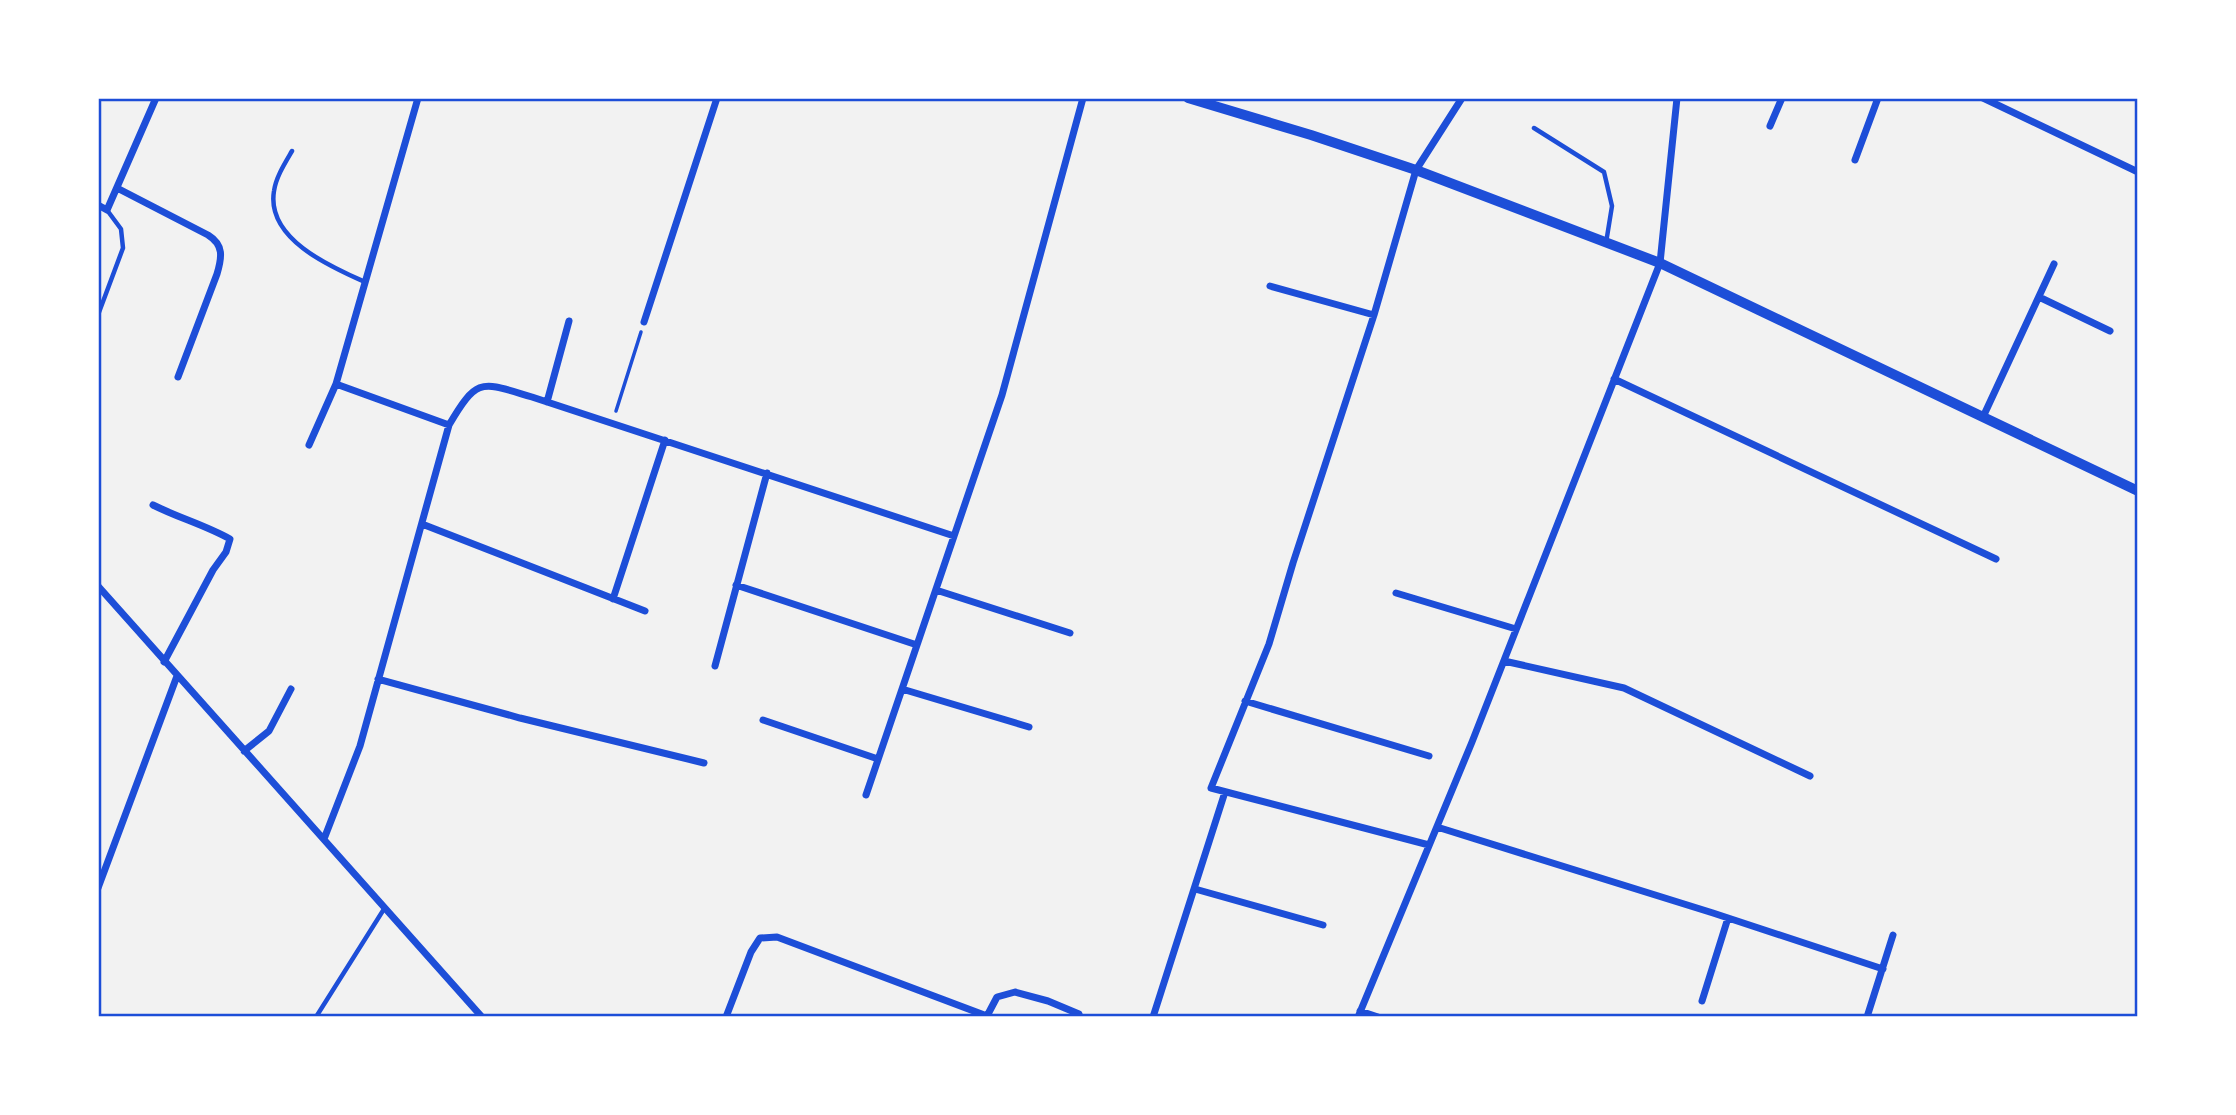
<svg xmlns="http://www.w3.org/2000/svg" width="2236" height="1115" font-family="'Libre Baskerville',serif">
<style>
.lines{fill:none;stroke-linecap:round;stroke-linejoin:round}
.path{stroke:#1d4ed8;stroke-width:3.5}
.service{stroke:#1d4ed8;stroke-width:4.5}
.minor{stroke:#1d4ed8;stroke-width:7}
.tertiary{stroke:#1d4ed8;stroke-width:10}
.neatline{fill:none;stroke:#1d4ed8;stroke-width:2.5}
</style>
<rect width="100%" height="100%" fill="#f2f2f2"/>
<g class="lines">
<path class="path" d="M616 411 641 332"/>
<path class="service" d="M1534 128 1604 172 1612 206 1606 243
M292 151C285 163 276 177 274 191 266 239 331 267 365 282
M98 315 123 248 121 229 107 210
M316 1017 384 909"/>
<path class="minor" d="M1983 98 2138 172
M1770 126 1782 98
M1855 160 1878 98
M117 188 208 235C224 245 222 257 217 274L178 377
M98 205 107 210 156 98
M1270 286 1374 315
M2039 297 2110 331
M644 322 717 98
M1614 379 1996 559
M336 384 449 425
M547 402 569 321
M1983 417 2054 264
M309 445 336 384 418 98
M153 505C179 518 205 525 230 539L226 552 213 570 164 662
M422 524 645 611
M736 585 917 645
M98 586 482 1017
M936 590 1070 633
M1396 593 1516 629
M613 599 665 440
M1504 661 1624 688 1810 776
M715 666 767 473
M378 679 520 718 704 763
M902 689 1029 727
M1245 701 1429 756
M763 720 878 759
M244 751 269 731 291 689
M866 795 1002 395 1083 98
M1437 827 1713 913 1883 969
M324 839 360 746 449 425C478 376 481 382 532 397L954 536
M1429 845 1211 788 1269 644 1293 563 1374 315 1416 170 1462 98
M98 888 177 676
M1195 889 1323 925
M1702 1001 1728 918
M1360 1011 1378 1017
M726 1017 751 952 760 938 777 937 987 1016 997 997 1015 992 1048 1001 1079 1014 1080 1017
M1153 1017 1225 792
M1358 1017 1472 742 1660 263 1677 98
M1867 1017 1893 935"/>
<path class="tertiary" d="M1188 98 1311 135 1416 170 1660 263 2138 491"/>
</g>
<rect width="2236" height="1115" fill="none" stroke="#ffffff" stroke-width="200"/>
<rect x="100" y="100" width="2036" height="915" class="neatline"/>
</svg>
